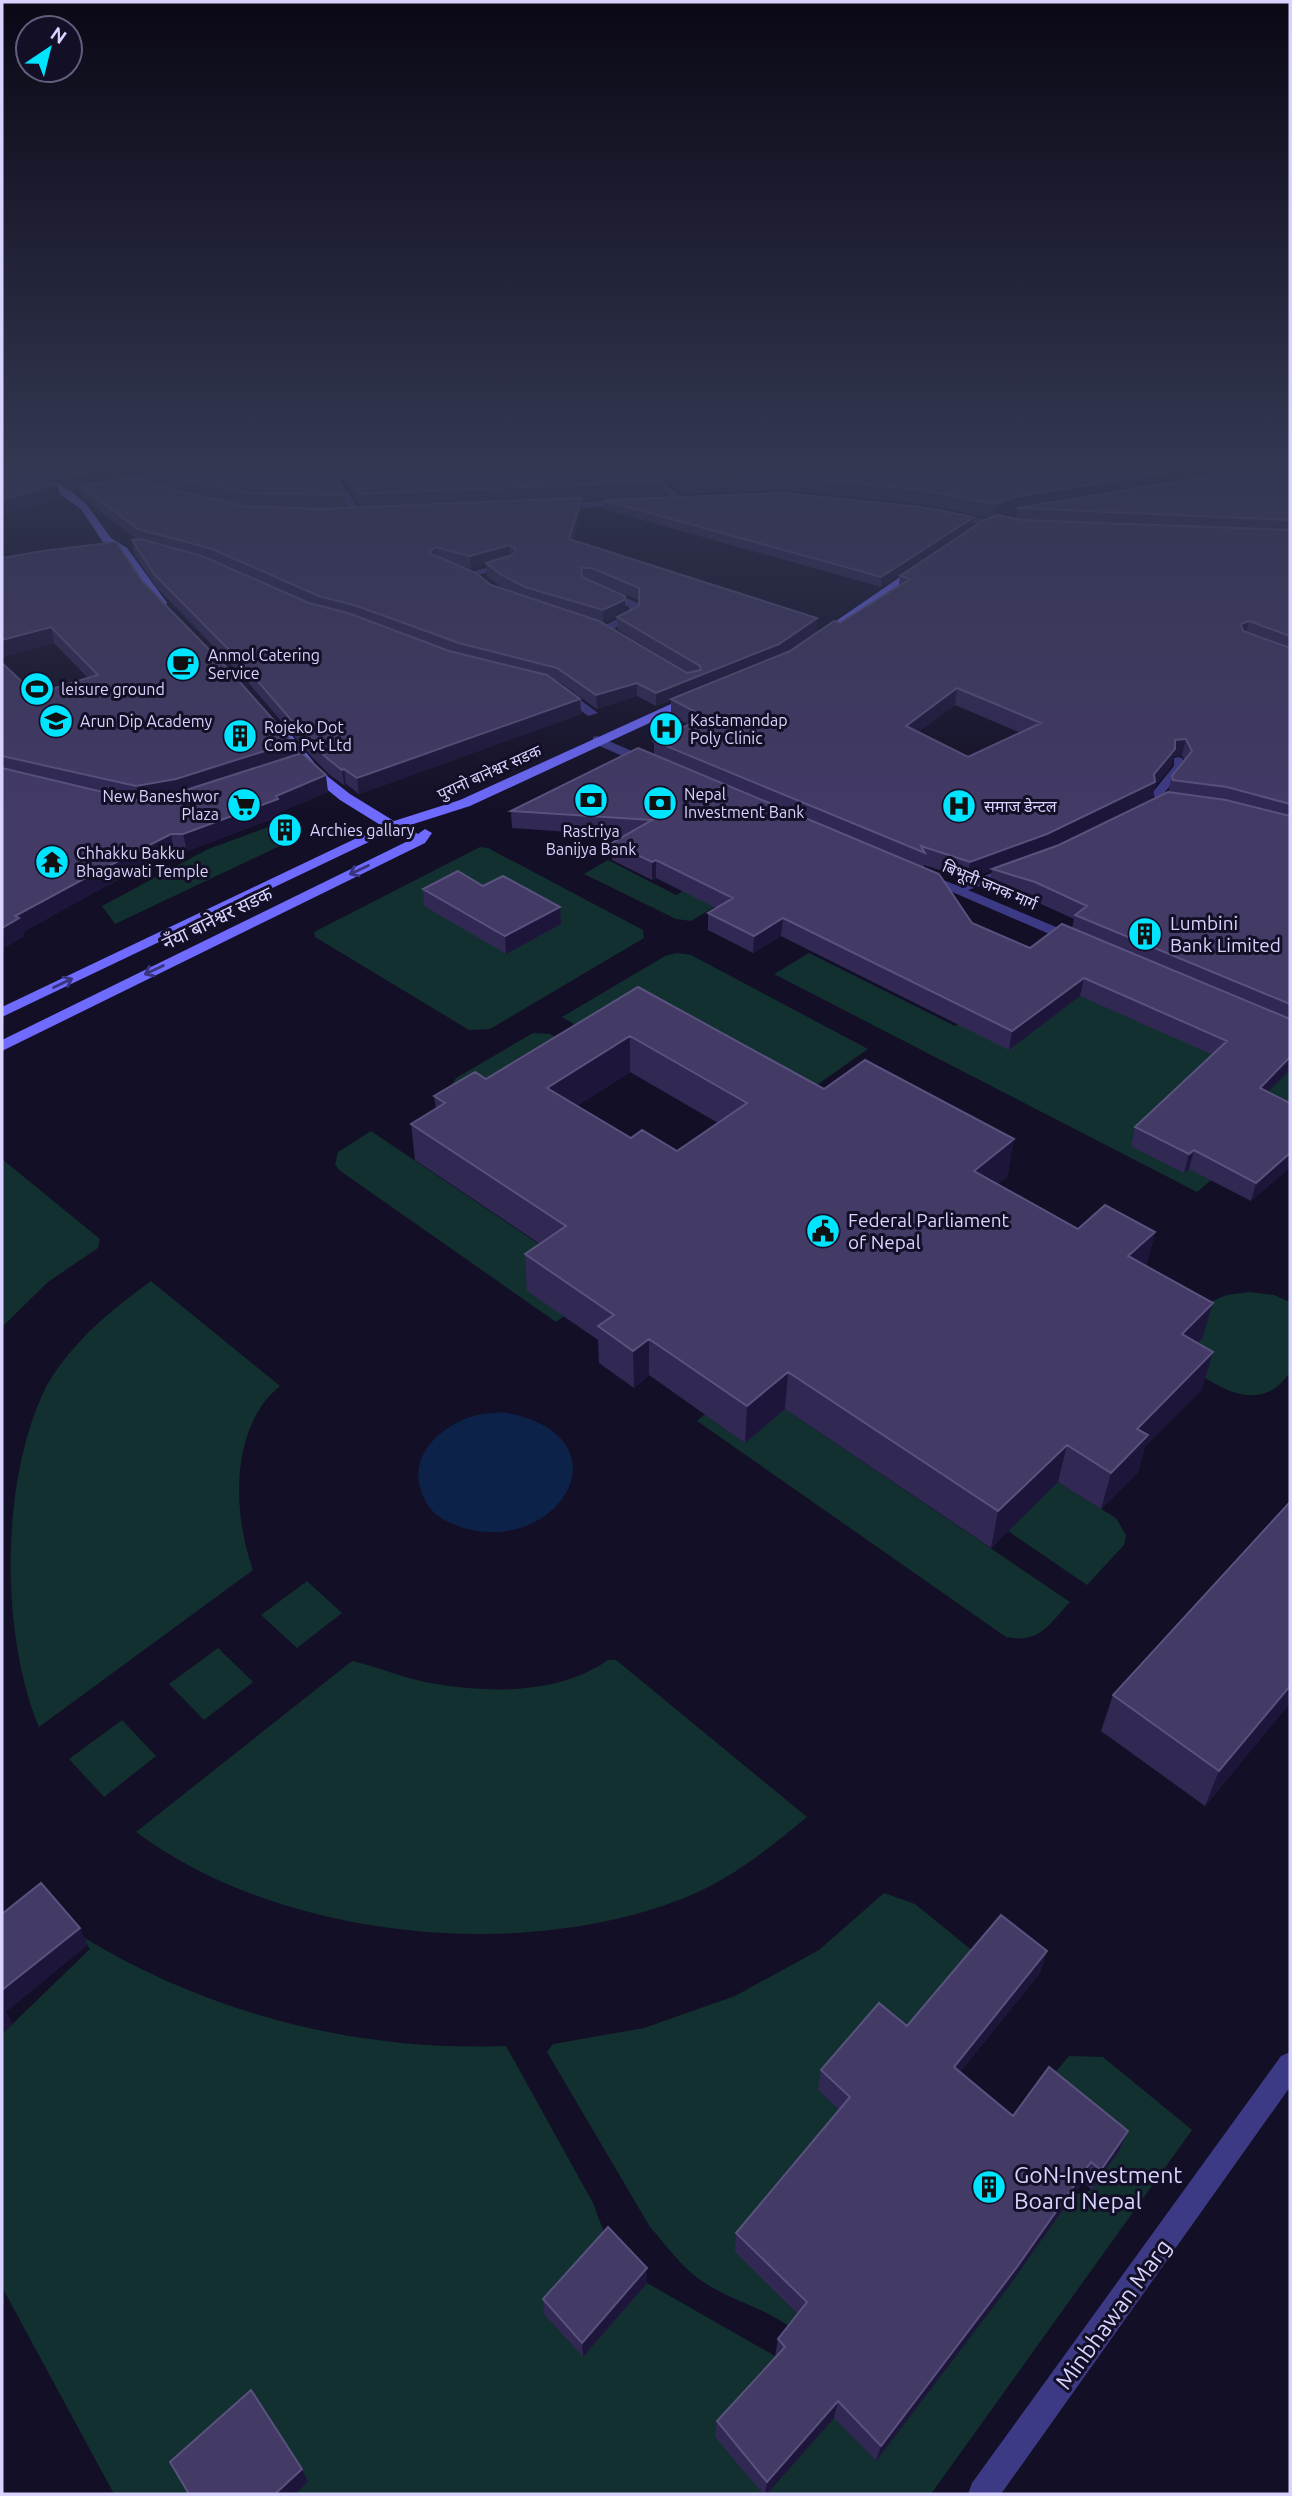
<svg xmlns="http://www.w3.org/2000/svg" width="1292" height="2496" font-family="Ubuntu,'Noto Sans Devanagari',sans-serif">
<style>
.green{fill:#12302f}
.water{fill:#0c2248}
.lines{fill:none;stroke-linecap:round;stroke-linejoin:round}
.street{fill:#3d3a85;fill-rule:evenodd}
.secondary{fill:#6f6bff;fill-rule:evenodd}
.wall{fill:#312854;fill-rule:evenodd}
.shaded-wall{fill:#1d163a}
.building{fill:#433a66;stroke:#5a527e;stroke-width:2;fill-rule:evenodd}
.oneway{stroke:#38347d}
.labels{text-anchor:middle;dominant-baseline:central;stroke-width:6;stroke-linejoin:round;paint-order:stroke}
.far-poi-label{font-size:16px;fill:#d9d4ff;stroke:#130f26;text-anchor:start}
.far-street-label{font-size:16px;fill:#d9d4ff;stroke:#130f26}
.street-label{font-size:19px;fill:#d9d4ff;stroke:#130f26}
.poi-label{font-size:19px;fill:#d9d4ff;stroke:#130f26;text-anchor:start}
.near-poi-label{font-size:23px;fill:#d9d4ff;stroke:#130f26;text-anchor:start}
.near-street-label{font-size:23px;fill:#d9d4ff;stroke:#130f26}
</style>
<rect width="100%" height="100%" fill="#130f26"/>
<path class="green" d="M271 826 282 845 115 924 102 906 208 849Z
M480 847 488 848 643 930 644 938 490 1029 469 1030 315 937 314 932Z
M608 860 676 895 736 861 766 876 691 921 676 919 584 874Z
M677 953 691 955 868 1049 787 1106 605 1043 562 1017 665 956Z
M809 953 955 1026 1012 989 1074 967 1290 1061V1113L1197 1192 774 974Z
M533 1033 550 1034 585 1055 450 1088 456 1078Z
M371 1131 567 1263 528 1291 564 1316 556 1322 339 1170 335 1164 338 1152Z
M2 1159 100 1239 98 1248 48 1282 2 1327Z
M151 1281 280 1386C229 1427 233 1515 253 1570L39 1727C0 1634 0 1478 47 1385 73 1341 110 1311 151 1281Z
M1249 1292 1274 1295 1290 1302V1373C1284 1379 1278 1388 1270 1391 1239 1406 1205 1377 1180 1362L1207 1303 1227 1295Z
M785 1409 1070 1602C1049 1624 1040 1644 1006 1637L697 1421 705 1414 745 1443Z
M1058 1482 1116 1518 1126 1535 1124 1545 1087 1585 1008 1531Z
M307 1581 342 1613 297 1648 261 1615Z
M218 1648 253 1682 204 1720 169 1684Z
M608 1660H616L807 1817C769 1848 731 1880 684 1898 520 1963 279 1939 136 1832L352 1661C376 1666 400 1677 425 1682 485 1693 556 1696 608 1660Z
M122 1720 156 1756 104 1797 69 1759Z
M884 1893 915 1904 979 1956 902 2047 818 2090 847 2117 823 2242 795 2331C766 2307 729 2301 699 2279 680 2265 665 2244 650 2227L547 2052 553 2044 644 2028 735 1996 819 1950Z
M78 1934C206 2013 356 2052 506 2046L593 2203 608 2243 545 2314 583 2356 647 2283 775 2356 876 2461 1009 2286 1073 2195 1092 2190 1042 2088 1069 2056 1103 2057 1192 2130 931 2494H114L2 2287V2034L90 1949Z"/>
<path class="water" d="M503 1412C642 1437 548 1573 444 1520 431 1513 423 1500 420 1487 410 1451 446 1423 477 1415 485 1413 495 1413 503 1412Z"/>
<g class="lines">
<path class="street" d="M322 467H332L362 515 361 517H353Z
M636 467H646L681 497V501H675Z
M627 499 632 502 630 504 561 510 556 507 561 504Z
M951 513 1006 523 1011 526 1006 529 947 518 946 516Z
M508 561 513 564 512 566 471 577 466 574Z
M600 590H608L638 603 639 615 608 632H600V628L629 613V607L600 594Z
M559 690H567L598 713 588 716 559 694Z
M597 736 653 760 655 763 649 767 645 766 593 743V737Z
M1178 757 1182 758 1186 766 1165 792 1168 802 1167 805H1157L1153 792 1174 766V758Z
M1011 867 1016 868V874L968 890 1080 937V943H1070L920 878 927 874 956 885Z
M1290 2052V2087L1001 2494H968L972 2483 1281 2056Z"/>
<path class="secondary" d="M21 467H32L72 492 87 505 111 538 127 548 167 603 166 605H158L119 552 103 542 81 509Z
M919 564 923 565V569L825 638H817V634Z
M693 694 699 698 697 701 470 806 404 827 418 834 425 829 432 833 425 843 2 1051V1040L410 840 392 831 2 1017V1007L382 826 340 800 313 778 275 731V725H283L322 772 350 794 394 821 460 800Z"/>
</g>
<path class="wall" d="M37 467H328L344 495 345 508H361L335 467H648L664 481V496L582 499V510L573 541 817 631 788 651 840 623 899 586 900 576 991 518 921 504 783 490 683 494 649 467H1290V1070L1268 1092 1290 1103V1167L1251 1201 1189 1169 1184 1173 1131 1146 1135 1127 1213 1055 1080 996 1009 1050 781 936 753 953 708 930V913L716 908 656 878 652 880 612 860V843L625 836 512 828 511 811 654 755V741L689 725 671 715V700L656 706 637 696 597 709 558 681H555L580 699 581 714 359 794 346 784 344 785 330 775 312 757 246 680 157 588 134 554 132 540 137 539 82 498 80 488 73 490ZM1013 511H1017L1016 519 1000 516ZM486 564 487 576 501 587 505 589 491 585 457 565 471 568ZM591 581 639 600V606L617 617 618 630 688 673 603 623 625 613V596ZM955 705 1021 733 968 757 918 732ZM1182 755 1184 760 1172 776 1168 792 1052 848 1152 799 1155 786 1171 766 1173 756ZM924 865 967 879 992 870 989 886 1032 900 1074 919 1072 929 1030 948 972 923 924 867Z
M603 500 973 526 881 587 603 509Z
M2 558 142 581 293 742 295 755 328 792 280 812V816L187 851H174L95 892 23 932 24 936 2 949V663L35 694 88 678 54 643 2 657Z
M483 886 561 924 506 954 424 906 423 889Z
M638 987 824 1089 1008 1176 997 1184 1078 1229 1155 1232 1146 1266 1202 1339 1198 1343 1202 1389 1145 1446 1138 1472 1101 1509 1058 1482 991 1548 785 1409 745 1443 649 1375 634 1388 599 1363 598 1340 527 1291 525 1254 540 1244 415 1160 411 1124 436 1109 434 1096 486 1079ZM630 1072 718 1123 677 1151 631 1138 577 1106Z
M1290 1502V1703L1205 1806 1101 1731 1113 1695Z
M1047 1951 1040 1973 960 2072 1013 2116 1128 2131 1119 2151 1092 2190 1083 2182 1009 2285 876 2461 834 2418 767 2494H763L715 2437 717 2421 776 2357 775 2356 778 2339 798 2314 735 2252 736 2233 839 2110 818 2090 821 2070 907 2026Z
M647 2268V2283L583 2357 544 2314 543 2299Z"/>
<path class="shaded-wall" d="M117 467H137L139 477 80 486V488L73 490 70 475Z
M1199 467H1282L1017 508V511L993 518 995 504 1015 497Z
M57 484 61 498 2 516V500Z
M582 498V510L570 552 569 539Z
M974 517 973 526 881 587V577Z
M510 545V558L471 568 470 556Z
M435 547 436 560 429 553Z
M625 596V613L603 623V610Z
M817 618V631L779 658 671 699V700L656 706V693Z
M1249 621 1245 637 1241 624Z
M51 627 54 643 2 657V640Z
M637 683V696L597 709 596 695Z
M957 688 955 705 904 743 906 726Z
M580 699 581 714 359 794 357 778Z
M1186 739 1182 755 1173 756 1171 766 1155 786 1152 799 1044 852 992 869V870L967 879 970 862 1175 740Z
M293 742 295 759 140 803 136 786Z
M344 769 346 784 344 785 342 770Z
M326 775 328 792 280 812V816L187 851 183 834Z
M171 834 174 851 95 892 23 932 24 936 2 949V928L15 916 91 875Z
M656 860V878L652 880V862Z
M560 907 561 924 506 954 505 936Z
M783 918 781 936 753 953 754 936Z
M1084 978 1080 996 1009 1050 1012 1031Z
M630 1036V1072L549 1124 547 1088Z
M1290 1057V1070L1254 1106 1260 1088Z
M1014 1139 1008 1176 968 1208 974 1171Z
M1194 1150 1189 1169 1184 1173 1189 1154Z
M1290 1153V1167L1251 1201 1256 1183Z
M1155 1232 1146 1269 1128 1256Z
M1213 1303 1202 1339 1171 1370 1182 1334Z
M649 1339V1375L634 1388 633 1351Z
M1213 1352 1202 1389 1145 1446 1138 1472 1101 1509 1111 1473 1137 1429Z
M788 1372 785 1409 745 1443 747 1406Z
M1067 1445 1058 1482 991 1548 998 1511Z
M1290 1686V1703L1205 1806 1219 1771Z
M80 1928 88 1945 6 2012 13 2024 2 2034V1990Z
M1047 1951 1040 1973 948 2087 954 2067Z
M1128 2131 1119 2151 1092 2190 1101 2170Z
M1091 2162 1083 2182 1009 2285 876 2461 881 2446Z
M647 2268V2283L583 2357 582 2343Z
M838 2401 834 2418 767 2494H765L767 2482Z
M302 2469 308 2482 295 2494H275Z"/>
<path class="building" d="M2 467H33L57 484 2 500Z
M56 467H117L70 475Z
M145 467H328L344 495 244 493 172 477Z
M342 467H648L664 481 360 494Z
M666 467H1199L1015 497 995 504 923 490 784 476 683 480Z
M1268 467H1290V520L1017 508Z
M135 477 165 488 244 506 320 509 582 498 569 539 817 618 779 644 656 693 637 683 596 695 557 668 459 643 357 606 319 596 212 549 138 529 80 486ZM510 545 516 550 513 555 486 563 500 574 525 587 603 610 624 600 625 596 582 577 581 568H592L639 588V606L617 617 700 666 701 670 687 673 599 621 491 585 476 573 429 553 435 547 470 556Z
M783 493 922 507 974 517 881 577 603 500Z
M997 515 1021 520 1290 530V636L1249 621 1241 624 1243 631 1290 648V804L1227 787 1173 780 1172 776 1192 751 1186 739 1175 740V749L1154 774 1155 782 1047 834 970 862 921 846 925 853 654 741 705 717 671 699 790 651 834 621 840 623 910 579 900 576 983 521ZM957 688 1041 723 968 757 906 726Z
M141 539 202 556 309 603 348 613 449 651 547 675 580 699 357 778 344 769 342 770 328 759 310 742 244 665 154 574 132 540Z
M116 542 142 581 231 672 293 742 176 779 136 786 2 756V663L35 694 98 675 51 627 2 640V558L43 551Z
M638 748 939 874 972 923 1030 948 1062 924 1290 1019V1057L1260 1088 1290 1103V1153L1256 1183 1194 1150 1189 1154 1135 1127 1227 1041 1084 978 1012 1031 783 918 754 936 708 913 733 898 656 860 652 862 612 843 652 820 511 811Z
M302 753 326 775 276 796 278 799 183 834H171L91 875 15 916 19 918 2 928V768L136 800 186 790Z
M1168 792 1226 800 1290 816V1004L1075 915 1087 906 1035 882 992 869 1059 845Z
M458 871 483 886 503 876 560 907 505 936 423 889Z
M638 987 824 1089 865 1060 1014 1139 974 1171 1078 1229 1105 1205 1155 1232 1128 1256 1213 1303 1182 1334 1213 1352 1137 1429 1148 1435 1111 1473 1067 1445 998 1511 788 1372 747 1406 649 1339 633 1351 598 1326 614 1315 525 1254 566 1226 411 1124 445 1103 434 1096 475 1072 486 1079ZM630 1036 747 1103 677 1151 642 1130 631 1138 547 1088Z
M1290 1502V1686L1219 1771 1113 1695Z
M41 1883 80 1928 2 1990V1914Z
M1001 1915 1047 1951 954 2067 1013 2116 1049 2067 1128 2131 1101 2170 1091 2162 1017 2267 881 2446 838 2401 767 2482 717 2421 785 2347 778 2339 807 2302 736 2233 850 2097 821 2070 879 2003 907 2026Z
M608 2227 647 2268 582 2343 543 2299Z
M251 2390 302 2469 275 2494H189L170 2462Z"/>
<defs><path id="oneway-shaft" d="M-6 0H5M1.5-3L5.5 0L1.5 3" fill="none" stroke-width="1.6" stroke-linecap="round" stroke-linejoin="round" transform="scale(1.75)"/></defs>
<g class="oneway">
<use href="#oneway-shaft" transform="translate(359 870) rotate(154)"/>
<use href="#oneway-shaft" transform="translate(154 970) rotate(154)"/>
<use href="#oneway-shaft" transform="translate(63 983) rotate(-26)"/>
</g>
<linearGradient id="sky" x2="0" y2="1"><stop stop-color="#0a0815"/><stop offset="0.57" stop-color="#333752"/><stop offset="1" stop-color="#333752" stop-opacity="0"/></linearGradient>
<rect width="1292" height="816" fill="url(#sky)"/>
<defs>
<g id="cafe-disc" transform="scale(1.75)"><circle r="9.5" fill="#00e5ff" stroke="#130f26"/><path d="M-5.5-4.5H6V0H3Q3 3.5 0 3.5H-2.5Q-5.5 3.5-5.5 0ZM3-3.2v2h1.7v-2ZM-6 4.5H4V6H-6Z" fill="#111"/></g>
<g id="stadium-disc" transform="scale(1.75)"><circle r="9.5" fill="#00e5ff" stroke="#130f26"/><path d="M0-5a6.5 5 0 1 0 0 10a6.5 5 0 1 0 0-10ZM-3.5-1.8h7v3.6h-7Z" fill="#111"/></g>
<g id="school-disc" transform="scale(1.75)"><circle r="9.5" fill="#00e5ff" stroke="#130f26"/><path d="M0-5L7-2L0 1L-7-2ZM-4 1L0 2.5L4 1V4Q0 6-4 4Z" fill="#111"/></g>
<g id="hospital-disc" transform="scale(1.75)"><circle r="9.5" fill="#00e5ff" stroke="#130f26"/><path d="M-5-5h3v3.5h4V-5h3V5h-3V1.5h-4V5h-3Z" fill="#111"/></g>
<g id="building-disc" transform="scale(1.75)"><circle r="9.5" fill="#00e5ff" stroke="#130f26"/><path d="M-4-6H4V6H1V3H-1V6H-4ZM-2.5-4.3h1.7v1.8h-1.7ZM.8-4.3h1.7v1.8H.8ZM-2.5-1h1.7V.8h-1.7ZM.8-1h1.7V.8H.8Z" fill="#111"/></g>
<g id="bank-disc" transform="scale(1.75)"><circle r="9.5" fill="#00e5ff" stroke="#130f26"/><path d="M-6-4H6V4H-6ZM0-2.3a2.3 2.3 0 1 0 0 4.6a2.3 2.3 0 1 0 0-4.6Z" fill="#111"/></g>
<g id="supermarket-disc" transform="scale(1.75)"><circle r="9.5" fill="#00e5ff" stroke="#130f26"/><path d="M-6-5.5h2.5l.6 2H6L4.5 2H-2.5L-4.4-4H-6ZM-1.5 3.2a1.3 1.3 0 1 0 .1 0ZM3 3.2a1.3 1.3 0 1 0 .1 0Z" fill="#111"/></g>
<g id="temple-disc" transform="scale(1.75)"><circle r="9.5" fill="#00e5ff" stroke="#130f26"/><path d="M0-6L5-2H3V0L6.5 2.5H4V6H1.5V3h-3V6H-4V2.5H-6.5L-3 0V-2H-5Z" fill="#111"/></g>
<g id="civic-disc" transform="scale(1.75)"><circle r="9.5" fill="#00e5ff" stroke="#130f26"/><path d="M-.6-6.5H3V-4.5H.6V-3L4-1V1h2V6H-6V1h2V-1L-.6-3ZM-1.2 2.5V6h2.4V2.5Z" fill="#111"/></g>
</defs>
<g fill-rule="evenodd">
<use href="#cafe-disc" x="183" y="664"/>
<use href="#stadium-disc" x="37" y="689"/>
<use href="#school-disc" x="56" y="721"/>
<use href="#hospital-disc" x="666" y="729"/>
<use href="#building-disc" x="240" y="736"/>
<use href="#bank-disc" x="591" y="800"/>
<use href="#bank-disc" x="660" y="803"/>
<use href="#supermarket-disc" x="244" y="805"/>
<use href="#hospital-disc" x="959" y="806"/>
<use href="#building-disc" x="285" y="830"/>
<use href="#temple-disc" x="52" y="862"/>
<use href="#building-disc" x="1145" y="934"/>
<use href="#civic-disc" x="823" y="1231"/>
<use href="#building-disc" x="989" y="2187"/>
</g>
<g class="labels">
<g class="far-poi-label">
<text x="208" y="655">Anmol Catering<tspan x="208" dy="18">Service</tspan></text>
<text x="61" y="689">leisure ground</text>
<text x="690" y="720">Kastamandap<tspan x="690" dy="18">Poly Clinic</tspan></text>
<text x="80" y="721">Arun Dip Academy</text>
<text x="264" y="727">Rojeko Dot<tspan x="264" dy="18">Com Pvt Ltd</tspan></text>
<text x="684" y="794">Nepal<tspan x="684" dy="18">Investment Bank</tspan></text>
<text x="219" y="796" text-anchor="end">New Baneshwor<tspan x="219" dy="18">Plaza</tspan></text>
<text x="984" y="806">समाज डेन्टल</text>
<text x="310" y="830">Archies gallary</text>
<text x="591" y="831" text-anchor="middle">Rastriya<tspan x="591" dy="18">Banijya Bank</tspan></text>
<text x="76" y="853">Chhakku Bakku<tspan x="76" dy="18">Bhagawati Temple</tspan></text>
</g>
<g class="far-street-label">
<text transform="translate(489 772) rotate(-24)">पुरानो बानेश्वर सडक</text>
<text transform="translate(990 885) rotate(23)">बिभूती जनक मार्ग</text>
</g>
<g class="street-label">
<text transform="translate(217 918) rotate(-26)">नँया बानेश्वर सडक</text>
</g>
<g class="poi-label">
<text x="1170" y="923">Lumbini<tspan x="1170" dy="22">Bank Limited</tspan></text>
<text x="848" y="1220">Federal Parliament<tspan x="848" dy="22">of Nepal</tspan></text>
</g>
<g class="near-poi-label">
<text x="1014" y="2174">GoN-Investment<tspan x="1014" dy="26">Board Nepal</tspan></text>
</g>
<g class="near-street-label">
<text transform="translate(1113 2314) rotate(-54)">Minbhawan Marg</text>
</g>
</g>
<rect width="1292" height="2496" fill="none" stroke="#d9d4ff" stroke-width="7"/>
<g transform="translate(49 49) rotate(35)"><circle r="33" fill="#130f26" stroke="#625e7d" stroke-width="2"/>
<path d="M0-5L12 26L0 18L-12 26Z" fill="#00e5ff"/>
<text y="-10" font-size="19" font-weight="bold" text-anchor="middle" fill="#d9d4ff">N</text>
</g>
</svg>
